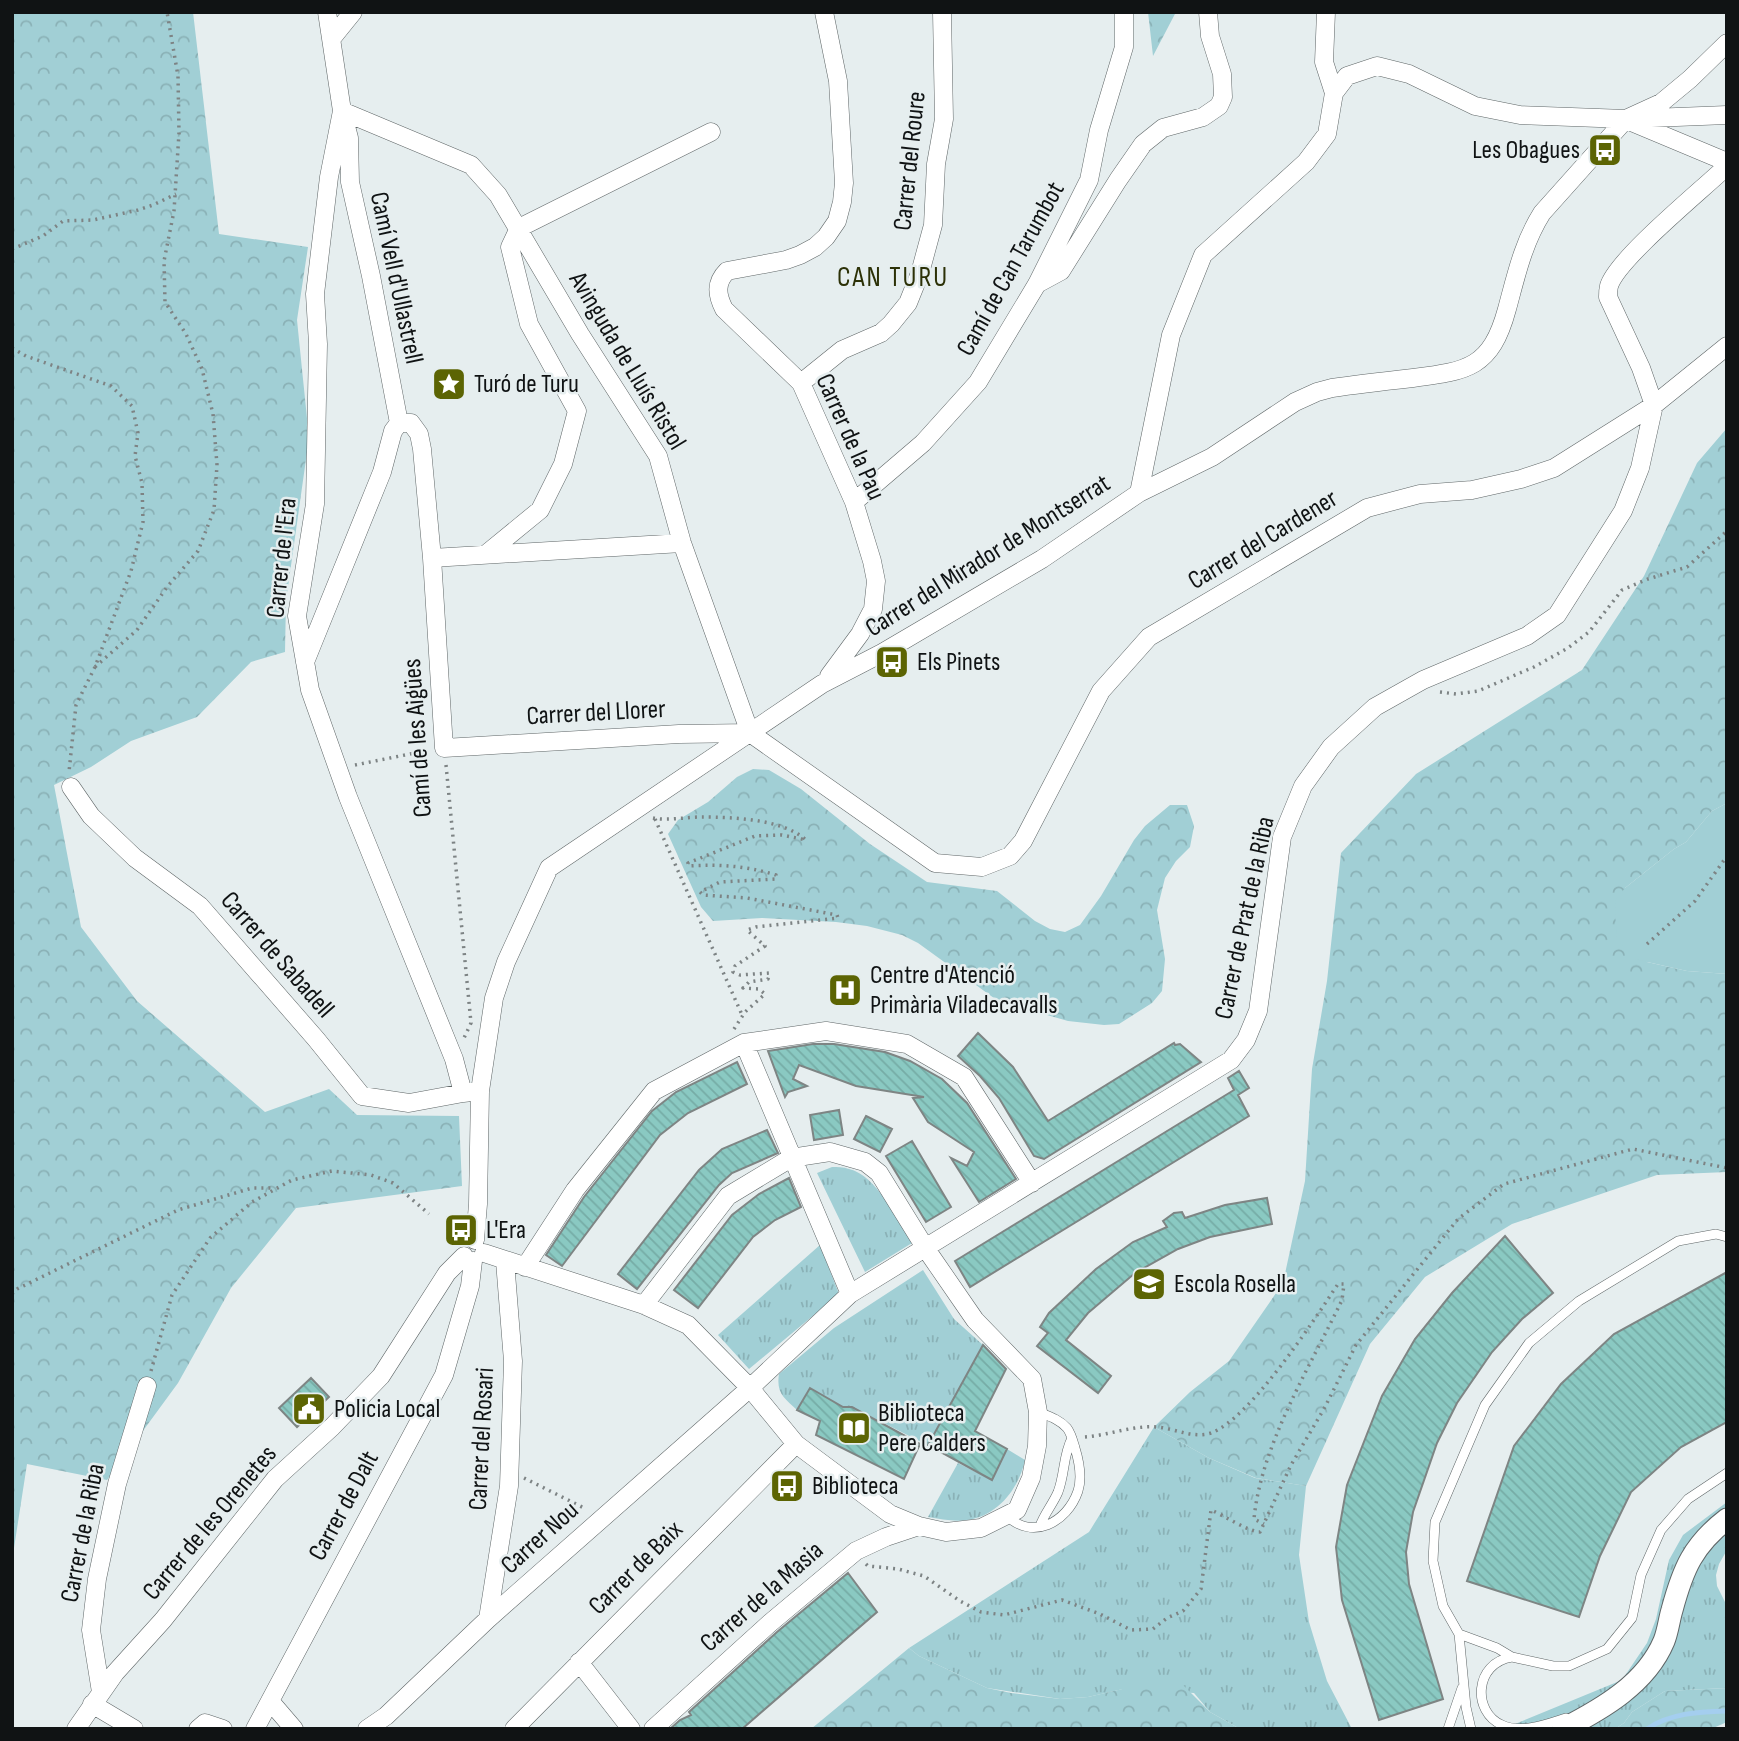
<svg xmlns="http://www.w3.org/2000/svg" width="1739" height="1741" font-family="'Sofia Sans Condensed',sans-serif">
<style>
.grass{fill:url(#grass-tufts)}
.forest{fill:url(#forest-crowns)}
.garden{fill:#a1cfd5}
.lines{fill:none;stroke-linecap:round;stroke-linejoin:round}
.stream{stroke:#a4ceef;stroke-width:5}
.building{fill:url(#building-back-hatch);stroke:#7e8584;stroke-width:2}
.service-casing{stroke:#5f6667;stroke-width:10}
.minor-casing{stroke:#5f6667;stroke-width:19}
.tertiary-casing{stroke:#5f6667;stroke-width:23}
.path{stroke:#7d8384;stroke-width:3.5;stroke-dasharray:2 5;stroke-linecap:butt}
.service{stroke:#fff;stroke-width:9}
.minor{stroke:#fff;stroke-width:18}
.tertiary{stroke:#fff;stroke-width:21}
.labels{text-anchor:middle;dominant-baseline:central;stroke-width:5;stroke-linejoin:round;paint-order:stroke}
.poi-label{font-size:26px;fill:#101314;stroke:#e6eeef;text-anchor:start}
.street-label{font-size:26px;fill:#101314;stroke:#e6eeef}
.neighbourhood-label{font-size:28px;letter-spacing:2px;fill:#2c3107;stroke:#e6eeef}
</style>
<defs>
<pattern id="grass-tufts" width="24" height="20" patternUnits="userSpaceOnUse" patternTransform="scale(1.75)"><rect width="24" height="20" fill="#a1cfd5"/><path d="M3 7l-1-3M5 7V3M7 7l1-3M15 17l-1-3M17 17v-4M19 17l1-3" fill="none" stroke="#8ab1b6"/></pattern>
<pattern id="forest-crowns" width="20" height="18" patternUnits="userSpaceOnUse" patternTransform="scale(1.75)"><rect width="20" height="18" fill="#a1cfd5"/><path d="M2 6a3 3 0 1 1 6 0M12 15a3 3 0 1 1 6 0" fill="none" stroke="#8ab1b6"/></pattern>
<pattern id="building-back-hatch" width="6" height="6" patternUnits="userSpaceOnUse" patternTransform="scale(1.75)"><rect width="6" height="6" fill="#8ac9c2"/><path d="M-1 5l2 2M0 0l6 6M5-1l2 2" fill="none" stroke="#76aca6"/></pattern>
</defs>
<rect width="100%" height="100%" fill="#e6eeef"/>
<path class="grass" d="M832 1167C837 1167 843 1167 849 1169 876 1175 898 1220 912 1243L865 1272 817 1173Z
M820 1245 839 1294 749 1369 718 1335Z
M923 1270 954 1319 983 1345 931 1447 852 1407H843L810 1388 797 1410C784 1398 776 1393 779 1374L834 1328Z
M1154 1427 1209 1458 1255 1478 1306 1486 1299 1555 1309 1622 1327 1681 1352 1729H1240L1210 1712 1194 1693 1123 1689 1088 1697 1060 1699 987 1688 919 1656 909 1648 1089 1532Z
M1007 1449 1025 1460C1019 1488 998 1516 967 1520 954 1522 941 1519 928 1517L958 1463 992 1480Z
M1727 1502V1550L1719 1564 1716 1575 1717 1586 1727 1606V1688L1665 1691 1632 1712 1624 1723 1615 1729H1503L1622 1680 1647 1643 1656 1619 1669 1560 1683 1535Z"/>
<path class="forest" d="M12 12H193L219 234 308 247 297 320 309 438 286 601 285 652 251 662 197 717 131 741 91 767 54 785 81 927 137 1001 265 1112 329 1089 357 1115 459 1116 462 1186 296 1208 231 1288 178 1383 107 1480 27 1464 12 1561Z
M1148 12H1176L1153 56Z
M1727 428V803L1712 811 1686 842 1674 849 1625 888 1647 962 1687 971 1727 974V1172L1657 1175 1512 1224 1425 1277 1370 1344 1306 1486 1256 1478 1209 1458 1154 1427 1190 1392 1229 1361 1283 1283 1305 1181 1312 1069 1327 981 1341 853 1416 774 1582 670 1644 576 1697 463Z
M753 769 769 770 801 789 870 844 927 882 997 891 1035 921 1050 929 1065 932 1080 925 1101 896 1134 840 1145 826 1170 805H1187L1194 826 1190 847 1176 861 1165 878 1157 910 1165 959 1162 991 1152 1003 1119 1024 1104 1025 1068 1021 998 1001 918 943 902 935 867 926 836 922 762 918 713 921 701 907 668 834 678 820 708 802 737 777Z
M909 1648 919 1656 987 1688 1011 1693 1060 1699 1088 1697 1148 1683 1184 1686 1210 1712 1240 1729H811Z
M1727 1688V1722L1711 1729H1615L1624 1723 1632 1712 1665 1691Z"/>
<path class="garden" d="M1727 803V974L1687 971 1634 959 1617 939 1615 912 1616 899 1625 888 1674 849 1686 842 1712 811Z"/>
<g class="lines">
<path class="stream" d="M1647 1729C1670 1713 1699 1712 1727 1711"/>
</g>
<path class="building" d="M978 1033 1013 1067 1048 1121 1174 1043 1175 1045 1180 1044 1201 1062 1044 1159 1034 1156 999 1098 980 1076 958 1056Z
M813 1044H834L885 1052 910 1061 942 1079 967 1103 1016 1179 979 1202 951 1158 967 1166 974 1152 928 1122 913 1098 924 1097 856 1086 799 1065 793 1079 807 1086 788 1092 785 1097 768 1051Z
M737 1062 747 1084 688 1113 660 1135 562 1266 546 1255 584 1197 652 1111 676 1092Z
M1239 1071 1249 1088 1238 1095 1249 1116 970 1287 955 1261 1234 1090 1228 1078Z
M839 1110 843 1135 814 1140 810 1115Z
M866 1116 892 1129 880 1152 854 1139Z
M767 1130 778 1153 732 1173 719 1185 637 1289 618 1274 699 1170 722 1149Z
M912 1141 951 1207 926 1222 886 1156Z
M789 1178 801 1207 775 1220 753 1237 698 1308 674 1290 732 1215 759 1194Z
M1267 1198 1272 1224 1210 1237 1178 1249 1135 1273 1088 1313 1066 1340 1111 1376 1098 1393 1037 1346 1048 1333 1040 1327 1049 1313 1096 1269 1133 1242 1167 1227 1163 1221 1174 1213 1182 1212 1185 1218 1225 1205Z
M1505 1236 1553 1293 1522 1319 1492 1352 1457 1403 1437 1443 1413 1512 1406 1552 1409 1584 1443 1699 1379 1720 1342 1600 1336 1547 1347 1485 1382 1396 1415 1339 1452 1293Z
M1727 1272V1422L1681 1447 1631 1492 1600 1556 1579 1617 1467 1581 1514 1446 1561 1384 1614 1334Z
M983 1345 1006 1369 975 1431 1007 1449 992 1480 928 1445Z
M311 1378 329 1397 297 1427 279 1408Z
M810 1388 843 1407H852L920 1444 904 1479 816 1435 820 1421 797 1410Z
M848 1573 877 1612 742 1729H670L680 1720 691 1715 689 1712 777 1632Z"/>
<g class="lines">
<g class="service-casing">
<path id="service" d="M1727 1237 1716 1234 1678 1241 1579 1301 1529 1343 1485 1405 1435 1522 1433 1561 1443 1606 1459 1634 1497 1648 1512 1657 1553 1666H1569L1607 1649 1632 1618 1641 1575 1661 1530 1688 1499 1727 1473
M1006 1515C1032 1541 1067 1523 1078 1491 1082 1478 1079 1461 1075 1448 1073 1441 1071 1433 1067 1428 1059 1419 1048 1416 1038 1412
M1040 1526C1044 1514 1053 1504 1058 1492 1065 1474 1063 1455 1072 1438
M1459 1634 1466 1707 1471 1729
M1512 1657C1474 1663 1472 1712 1502 1725 1522 1734 1547 1724 1566 1718
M1448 1729 1462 1688"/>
</g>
<g class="minor-casing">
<path id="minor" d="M824 12 838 81 844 183 842 202 837 221 826 237 815 247 800 255 786 260 727 271C715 283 717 295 724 309L801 383 854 502 872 561 876 581 873 609 860 634 829 676
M1326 12 1324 62 1334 93
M332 38 353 12
M342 111 329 177 315 294 318 344 315 504 297 616 310 690 348 797 454 1059 463 1093 480 1091
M342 111 471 165 498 195 580 334 658 456 682 543 750 733
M1629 121 1727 162
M1037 284 1061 271 1118 180 1143 144 1163 128 1203 117 1219 106 1223 97 1222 74 1210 36 1208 12
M801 383 842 350 881 333 891 324 908 303 920 273 933 225 936 164 944 119 942 12
M1654 405 1641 368 1608 297C1608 294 1608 290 1609 286 1617 259 1702 190 1727 166
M399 423H411L419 434 422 449 432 558 444 748 679 734 750 733
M1139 493 1171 335 1203 255 1306 162 1327 134 1334 93 1347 76 1377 66 1409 74 1475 106 1520 115 1626 119 1727 115
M854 502 923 443 978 382 1037 284 1089 180 1099 130 1124 47V12
M485 555 540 510 563 464 577 411 529 324 510 247 519 228 711 132
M432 558 682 543
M305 662 382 472 393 431 399 423 371 276 350 182 349 138 342 111 327 12
M750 733 935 863 982 867 1010 856 1023 841 1101 691 1149 637 1367 508 1420 494 1472 490 1521 479 1554 468 1654 405 1727 346
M71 787 91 816 135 858 200 906 316 1039 362 1096 409 1103 463 1093
M744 1043 850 1294
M475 1240 478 1204 480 1091 494 998 506 962 549 868 822 684 882 653 1042 559 1139 493 1212 457 1295 402 1317 392 1332 388C1359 384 1386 381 1413 378 1468 371 1491 368 1507 309 1516 276 1523 243 1542 213L1626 119 1661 103 1690 79 1727 43
M484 1253 644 1305 688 1325 750 1388 796 1444 890 1514 919 1526 946 1532 981 1528 1017 1510 1031 1478 1037 1446 1038 1412 1032 1379 975 1320 926 1249 879 1173 865 1162 830 1152 791 1158 728 1196 644 1305
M525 1267 575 1190 654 1091 744 1043 826 1031 907 1044 964 1077 1032 1183
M488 1619 509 1486 513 1361 505 1261
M579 1662 631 1729
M101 1692 91 1630 97 1579 117 1484 147 1386
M270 1701 294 1729
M92 1704 134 1729
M76 1729 115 1673 163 1620 275 1479 332 1427 381 1376 447 1273 464 1256
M198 1729 205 1723 223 1729
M255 1729 444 1375 470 1286 473 1261
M367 1729 386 1716 488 1619 750 1388 850 1294 1231 1060 1246 1040 1258 1011 1282 837 1303 786 1331 747 1375 707 1423 680 1527 636 1557 615 1623 511 1640 468 1654 405
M514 1729 796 1444
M653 1729 770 1623 856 1551 886 1537 919 1526"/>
</g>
<g class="tertiary-casing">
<path id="tertiary" d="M1563 1729C1602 1709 1646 1684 1664 1641 1668 1631 1669 1620 1672 1610 1683 1569 1693 1545 1727 1519"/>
</g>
<path class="path" d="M12 249 43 236 63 221 93 220 138 210 153 205 176 194
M12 348 26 356 111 386 132 406 138 433 135 456 142 483 143 522 131 571 95 667 76 705 69 772
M95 667 137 630 167 587 198 551 214 510 217 465 213 414 202 369 186 334 165 302 164 261 174 211 179 133 178 76 167 12
M1440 692 1456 694 1478 691 1534 667 1568 648 1589 632 1622 590 1648 579 1687 567 1727 531
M355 765 430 750
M446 765 471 1023 464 1038
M653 818C668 821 686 817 702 817 732 817 783 819 806 840L782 835 755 836 688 863 689 866C720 864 747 866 776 875V879L720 882 700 892 703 895 747 898 837 915 838 918 756 927 747 930 765 946 735 966 733 972 740 975 769 973 768 979 749 982 743 988 759 989 765 994 745 1012 734 1029
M655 819 743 1017
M1647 944 1695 901 1727 856
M12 1294 17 1289 178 1210 252 1188H275
M151 1371 172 1295 210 1238 252 1202 292 1180 332 1171 371 1175 393 1183 429 1214
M1085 1437C1111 1435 1138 1423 1164 1428 1180 1431 1195 1438 1211 1433 1250 1419 1314 1320 1338 1284H1344L1342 1300C1310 1367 1261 1445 1254 1519L1264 1524
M524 1478 586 1509
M866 1564 868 1566 898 1569 924 1576 960 1601 981 1612 1004 1615 1062 1600 1100 1614 1131 1630 1153 1629 1167 1618 1183 1611 1201 1589 1211 1510C1225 1516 1247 1531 1260 1532L1291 1465 1325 1407 1356 1345 1458 1219 1504 1184 1633 1149 1727 1168"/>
<use href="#service" class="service"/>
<use href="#minor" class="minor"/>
<use href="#tertiary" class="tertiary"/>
</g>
<defs>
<g id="bus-square" transform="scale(1.75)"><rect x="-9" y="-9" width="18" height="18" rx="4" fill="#5c6403" stroke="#e6eeef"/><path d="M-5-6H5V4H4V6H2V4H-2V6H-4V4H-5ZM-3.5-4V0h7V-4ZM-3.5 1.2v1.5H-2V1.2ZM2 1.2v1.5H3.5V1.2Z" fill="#fff"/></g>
<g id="sight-square" transform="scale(1.75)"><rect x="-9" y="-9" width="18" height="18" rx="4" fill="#5c6403" stroke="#e6eeef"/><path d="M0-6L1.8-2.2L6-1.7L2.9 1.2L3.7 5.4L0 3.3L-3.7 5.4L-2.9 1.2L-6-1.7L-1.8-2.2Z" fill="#fff"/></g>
<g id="hospital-square" transform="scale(1.75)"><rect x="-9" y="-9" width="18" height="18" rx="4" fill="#5c6403" stroke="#e6eeef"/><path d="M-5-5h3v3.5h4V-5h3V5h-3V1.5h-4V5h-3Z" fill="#fff"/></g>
<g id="school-square" transform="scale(1.75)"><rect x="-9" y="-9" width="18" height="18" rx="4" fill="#5c6403" stroke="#e6eeef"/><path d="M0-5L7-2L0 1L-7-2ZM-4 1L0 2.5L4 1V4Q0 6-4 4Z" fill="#fff"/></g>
<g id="civic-square" transform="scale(1.75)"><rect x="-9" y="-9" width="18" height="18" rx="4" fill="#5c6403" stroke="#e6eeef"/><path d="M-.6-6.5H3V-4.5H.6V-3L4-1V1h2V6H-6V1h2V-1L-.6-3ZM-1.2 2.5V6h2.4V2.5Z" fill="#fff"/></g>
<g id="library-square" transform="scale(1.75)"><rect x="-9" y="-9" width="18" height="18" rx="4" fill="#5c6403" stroke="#e6eeef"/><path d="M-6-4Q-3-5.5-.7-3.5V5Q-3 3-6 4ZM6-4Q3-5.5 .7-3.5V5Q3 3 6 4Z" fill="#fff"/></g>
</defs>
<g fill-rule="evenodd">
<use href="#bus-square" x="1605" y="150"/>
<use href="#sight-square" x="449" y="384"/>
<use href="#bus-square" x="892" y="662"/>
<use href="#hospital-square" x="845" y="990"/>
<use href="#bus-square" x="461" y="1230"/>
<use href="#school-square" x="1149" y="1284"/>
<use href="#civic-square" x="309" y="1409"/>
<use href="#library-square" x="854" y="1428"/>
<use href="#bus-square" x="787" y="1486"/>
</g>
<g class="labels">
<g class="poi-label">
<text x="1580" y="150" text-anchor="end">Les Obagues</text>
<text x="474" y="384">Turó de Turu</text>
<text x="917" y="662">Els Pinets</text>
<text x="870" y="975">Centre d'Atenció<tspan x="870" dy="30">Primària Viladecavalls</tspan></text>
<text x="486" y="1230">L'Era</text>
<text x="1174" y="1284">Escola Rosella</text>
<text x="334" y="1409">Policia Local</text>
<text x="878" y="1413">Biblioteca<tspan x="878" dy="30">Pere Calders</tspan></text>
<text x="812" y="1486">Biblioteca</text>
</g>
<g class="street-label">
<text transform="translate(910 161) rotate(-84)">Carrer del Roure</text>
<text transform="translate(1011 269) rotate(-61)">Camí de Can Tarumbot</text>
<text transform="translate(396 278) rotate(78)">Camí Vell d'Ullastrell</text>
<text transform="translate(627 361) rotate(59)">Avinguda de Lluís Ristol</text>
<text transform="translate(850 437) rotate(66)">Carrer de la Pau</text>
<text transform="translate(1263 540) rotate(-31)">Carrer del Cardener</text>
<text transform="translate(988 556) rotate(-32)">Carrer del Mirador de Montserrat</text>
<text transform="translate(282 558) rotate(-84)">Carrer de l'Era</text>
<text transform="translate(596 713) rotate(-3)">Carrer del Llorer</text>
<text transform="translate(418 738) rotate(-94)">Camí de les Aigües</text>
<text transform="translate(1245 918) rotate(-78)">Carrer de Prat de la Riba</text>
<text transform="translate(277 955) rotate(49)">Carrer de Sabadell</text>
<text transform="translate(482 1439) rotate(-87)">Carrer del Rosari</text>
<text transform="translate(344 1506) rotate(-62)">Carrer de Dalt</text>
<text transform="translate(210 1523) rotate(-50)">Carrer de les Orenetes</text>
<text transform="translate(83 1533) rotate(-79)">Carrer de la Riba</text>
<text transform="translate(540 1538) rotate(-42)">Carrer Nou</text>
<text transform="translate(636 1568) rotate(-45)">Carrer de Baix</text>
<text transform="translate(762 1597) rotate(-41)">Carrer de la Masia</text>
</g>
<g class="neighbourhood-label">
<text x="893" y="277">CAN TURU</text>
</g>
</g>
<rect width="1739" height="1741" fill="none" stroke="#101314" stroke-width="28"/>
</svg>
